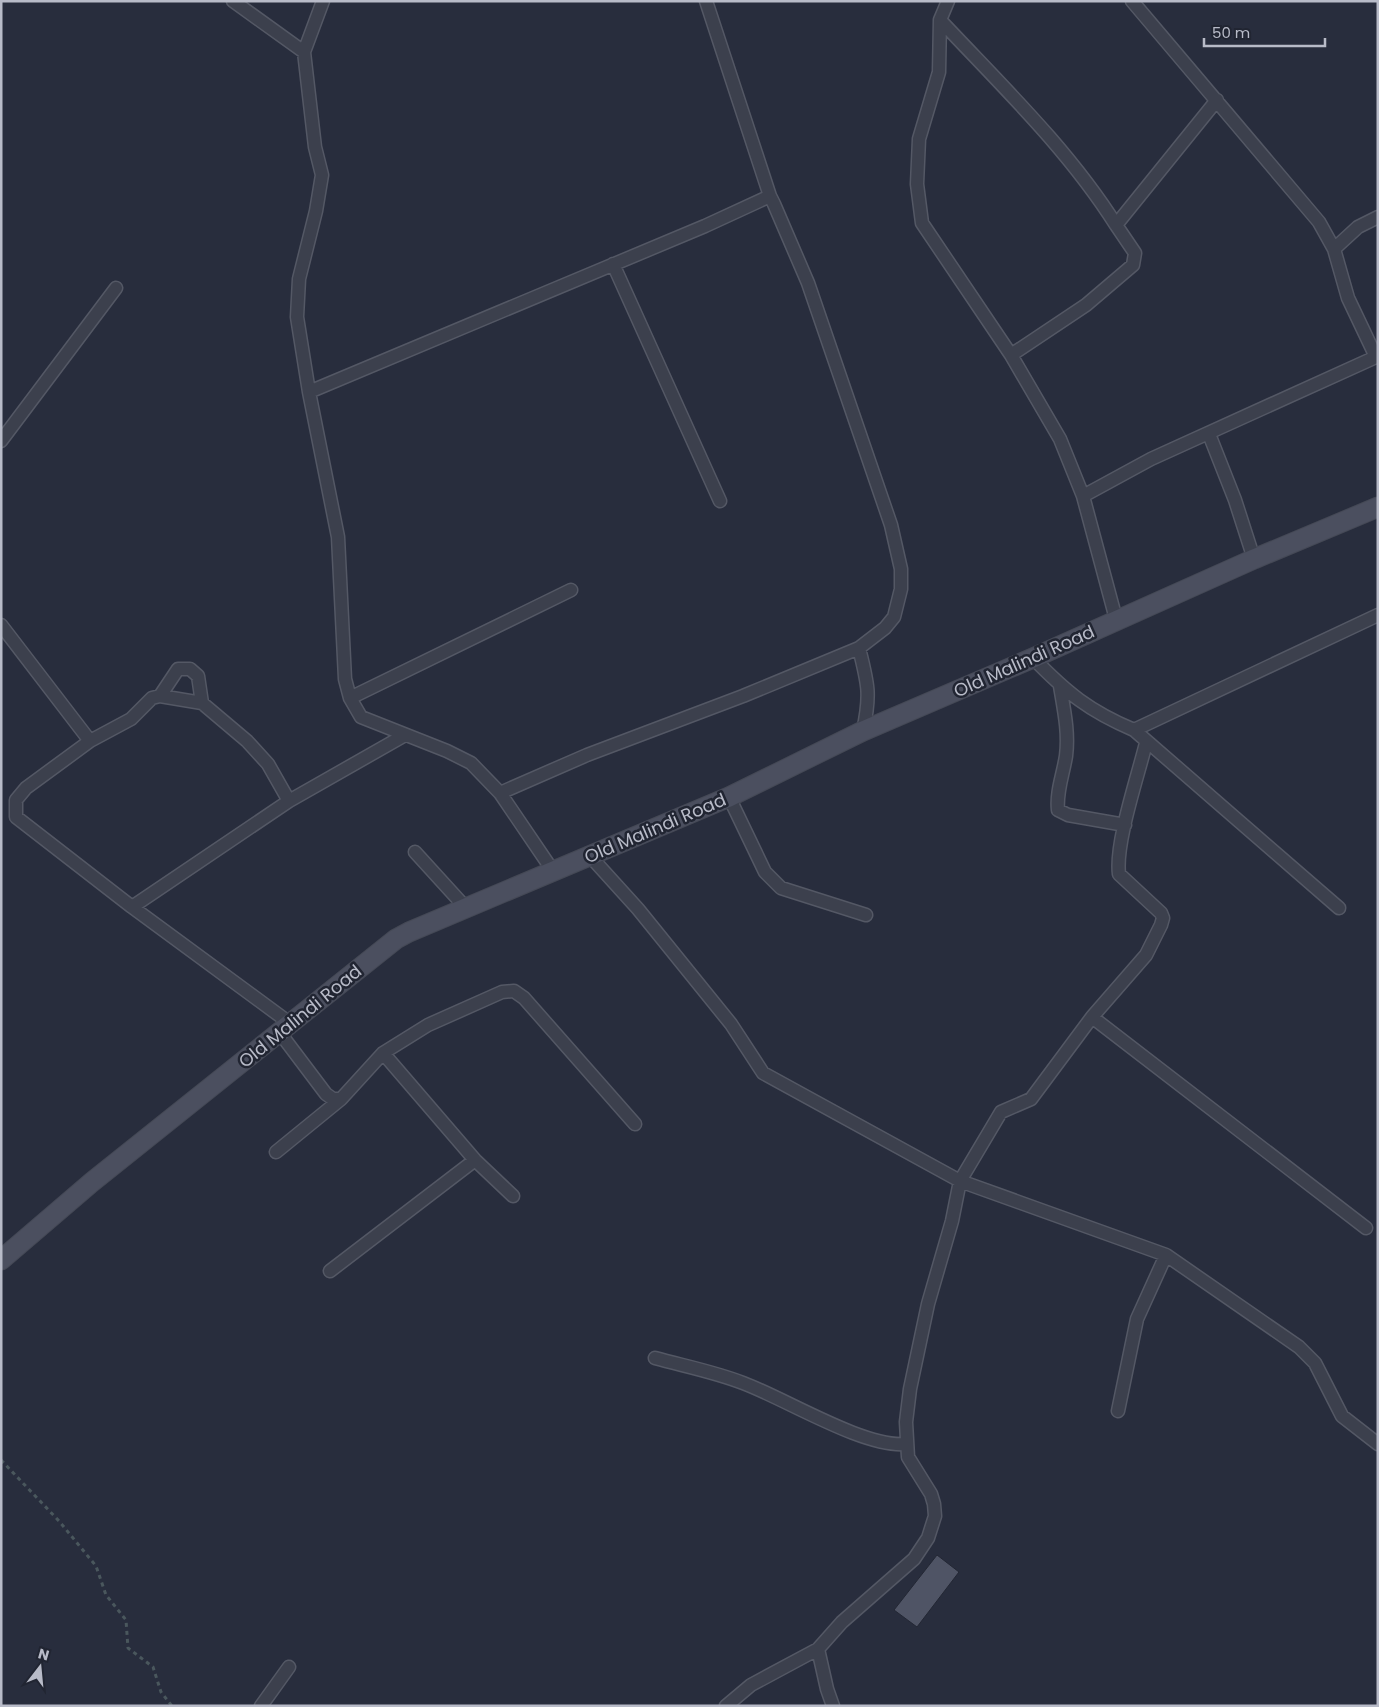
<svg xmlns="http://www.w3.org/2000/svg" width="1379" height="1707" font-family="Poppins,sans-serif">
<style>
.building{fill:#4f5465;stroke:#232734}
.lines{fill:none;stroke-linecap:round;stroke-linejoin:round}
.street-casing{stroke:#545865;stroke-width:15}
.secondary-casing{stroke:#454956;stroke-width:21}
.path{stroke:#4a575d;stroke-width:3;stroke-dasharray:4 4;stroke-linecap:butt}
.street{stroke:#3c404d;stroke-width:12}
.secondary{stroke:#4b4f5f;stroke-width:19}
.labels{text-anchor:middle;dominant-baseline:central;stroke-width:5;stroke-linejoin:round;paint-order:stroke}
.street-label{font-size:18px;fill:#b8bbc8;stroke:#212532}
</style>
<rect width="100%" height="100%" fill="#282d3d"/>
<path class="building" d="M937 1555 959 1572 917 1627 894 1610Z"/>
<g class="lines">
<g class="street-casing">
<path id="street" d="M233 1 304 52 315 147 322 175 316 211 299 279 297 317 309 392 338 537 345 679 350 698 361 717 447 751 471 763 500 793 553 871
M706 1 770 196
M948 1 940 20 939 72 919 139 917 184 922 223 1011 355 1060 439 1083 496 1116 619
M1132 1 1319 222 1334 249 1348 298 1376 357
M940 20C1001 85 1068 149 1116 225
M304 52 323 1
M1334 249 1358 227 1378 217
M613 264 720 501
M1011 355 1086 305 1133 265 1135 253 1116 225 1217 100
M309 392 705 226 770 196 774 204 808 283 891 525 901 569V589L894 617 885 628 859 648 743 696 587 755 500 793
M1209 434 1235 500 1254 559
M1 441 116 288
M1083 496 1151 459 1378 356
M1 625 90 741
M859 648C868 684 871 694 863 731
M1033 658C1067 693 1089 711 1134 730L1339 908
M1060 686C1064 710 1069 732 1066 756 1063 775 1056 792 1058 810L1068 815 1125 825
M160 696 178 669H190L198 676 202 703
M350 698 571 590
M1134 730 1378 615
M729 797 765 872 781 888 866 915
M289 801 268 764 247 741 202 703 160 696 152 698 131 719 90 741 26 788 16 800V817L132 907 291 1024
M415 852 466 908
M590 856 638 909 731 1024 763 1073 960 1181 1166 1255 1299 1347 1315 1363 1342 1416 1378 1444
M132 907 289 801 405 735
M1092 1017 1366 1228
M280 1033 326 1094 333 1099H341L383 1053 428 1025 502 992 514 991 524 998 635 1124
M383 1053 475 1160 513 1196
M276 1152 341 1099
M330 1271 475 1160
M655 1358C684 1366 715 1372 743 1383 786 1399 864 1448 906 1444
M1118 1411 1137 1319 1166 1255
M261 1706 289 1667
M726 1706 751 1685 818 1649
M833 1706 827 1689 818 1649 842 1622 914 1559 928 1538 935 1516 934 1504 931 1494 908 1457 906 1422 910 1389 928 1304 952 1221 960 1181 1001 1112 1031 1099 1092 1017 1146 955 1161 925 1163 918 1161 913 1119 874C1115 843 1138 776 1146 743"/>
</g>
<g class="secondary-casing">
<path id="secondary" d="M1 1260 92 1182 396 939 409 932 729 797 863 731 1033 658 1254 559 1378 507"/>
</g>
<path class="path" d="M1 1460 59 1521 96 1566 106 1595 126 1620 128 1648 153 1667 161 1692 172 1706"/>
<use href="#street" class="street"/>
<use href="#secondary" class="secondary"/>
</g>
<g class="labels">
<g class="street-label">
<text transform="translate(1024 661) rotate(-24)">Old Malindi Road</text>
<text transform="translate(655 828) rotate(-23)">Old Malindi Road</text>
<text transform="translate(300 1016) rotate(-39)">Old Malindi Road</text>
</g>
</g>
<rect width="1379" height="1707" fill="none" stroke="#b8bbc8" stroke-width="5"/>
<g transform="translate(40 1667) rotate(16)" stroke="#212532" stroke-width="4" paint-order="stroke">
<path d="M0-4L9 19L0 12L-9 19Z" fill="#b8bbc8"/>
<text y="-8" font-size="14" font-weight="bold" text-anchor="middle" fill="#b8bbc8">N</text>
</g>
<path d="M1204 38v8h121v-8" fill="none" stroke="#b8bbc8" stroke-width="2.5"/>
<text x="1212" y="38" font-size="15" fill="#b8bbc8" stroke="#212532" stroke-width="4" paint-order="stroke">50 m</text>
</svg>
